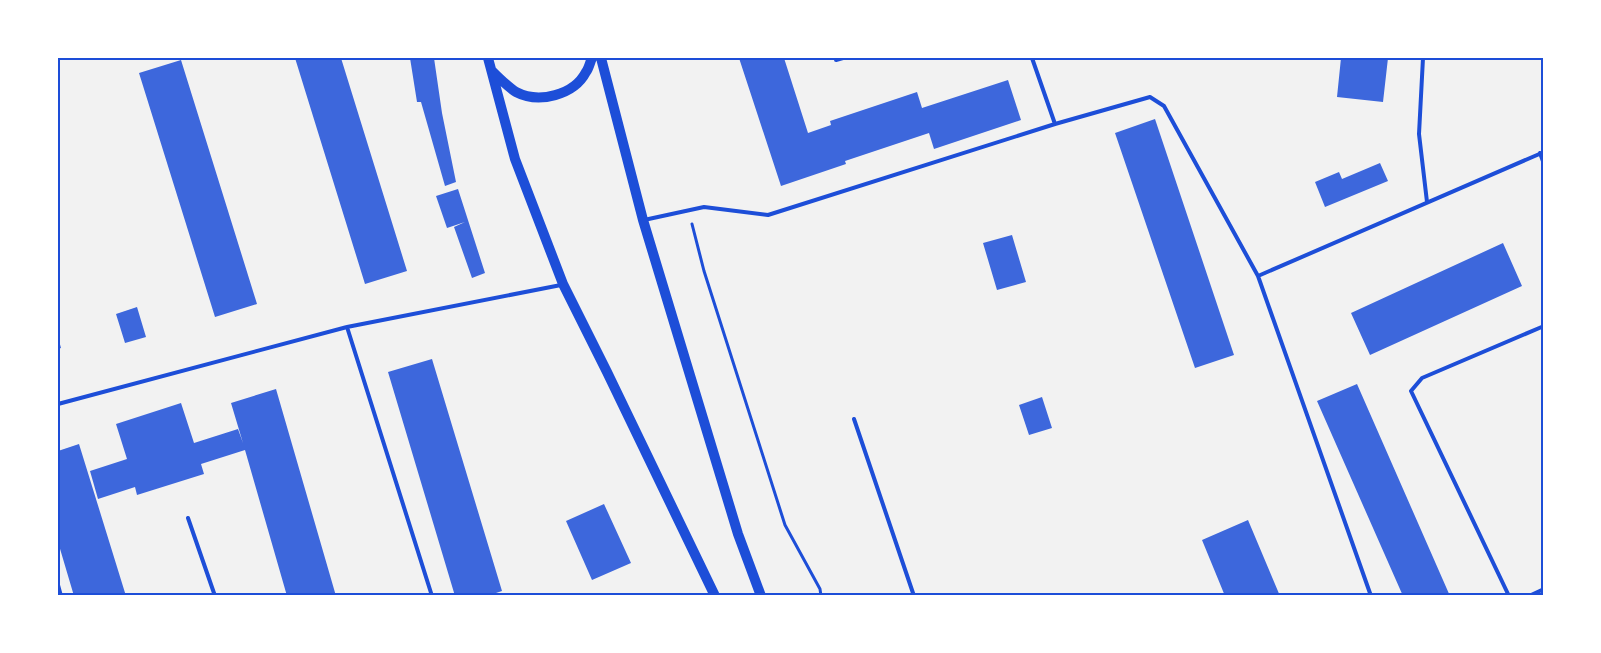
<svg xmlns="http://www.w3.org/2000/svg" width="1601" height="653" font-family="'Noto Sans',sans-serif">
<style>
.building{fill:#3d67dc}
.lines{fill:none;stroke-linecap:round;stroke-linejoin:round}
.path{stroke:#1d4ed8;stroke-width:3}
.service{stroke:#1d4ed8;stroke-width:4}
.secondary{stroke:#1d4ed8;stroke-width:10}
.neatline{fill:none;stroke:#1d4ed8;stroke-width:2}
</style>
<rect width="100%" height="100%" fill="#f2f2f2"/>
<path class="building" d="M295 58H341L407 271 365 284Z
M410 58H434L442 113 456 182 445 186 421 102H417Z
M739 58H784L808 133 831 125 830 121 917 92 922 108 1008 80 1021 120 934 149 929 133 845 161 846 164 781 186Z
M1341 58H1388L1383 102 1337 97Z
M181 60 257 304 215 317 139 73Z
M1155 119 1234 355 1195 368 1115 133Z
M1380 163 1388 181 1325 207 1315 182 1339 172 1342 179Z
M458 189 485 273 472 278 454 227 465 222 447 228 436 196Z
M1012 235 1026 282 997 290 983 243Z
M1503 243 1522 286 1370 355 1351 313Z
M137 307 146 337 125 343 116 314Z
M58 337 61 348 58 349Z
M432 359 502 591 487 596H455L388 372Z
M1357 384 1450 596H1403L1317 401Z
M276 389 336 596H287L245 450 201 464 204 474 137 495 135 487 98 499 90 471 127 459 116 424 181 403 194 443 238 429 243 443 231 403Z
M1042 397 1052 428 1029 435 1019 405Z
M79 444 126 596H74L58 542V451Z
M604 504 631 563 592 580 566 521Z
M1248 520 1280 596H1225L1202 540Z"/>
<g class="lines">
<path class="path" d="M692 224 704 271 785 525 820 589 821 596"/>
<path class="service" d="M836 58V60L843 58
M1032 58 1055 124
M1423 58 1419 134 1427 202
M1540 153 1544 164
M644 220 704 207 768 215 1055 124 1150 97 1164 106 1258 276 1371 596
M1258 276 1544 152
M347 327 432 596
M58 404 347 327 561 285
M854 419 914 596
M188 518 215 596
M58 585 61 596
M1509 596 1411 391 1422 378 1544 326
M1529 596 1544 589"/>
<path class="secondary" d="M488 58 515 159 563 284 607 372 715 596
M601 58 643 220 738 534 761 596
M492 71C499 78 508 87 516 92 539 104 574 95 586 72 589 68 590 62 592 58"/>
</g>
<rect width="1601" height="653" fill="none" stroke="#ffffff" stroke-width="118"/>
<rect x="59" y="59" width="1483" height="535" class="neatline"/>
</svg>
